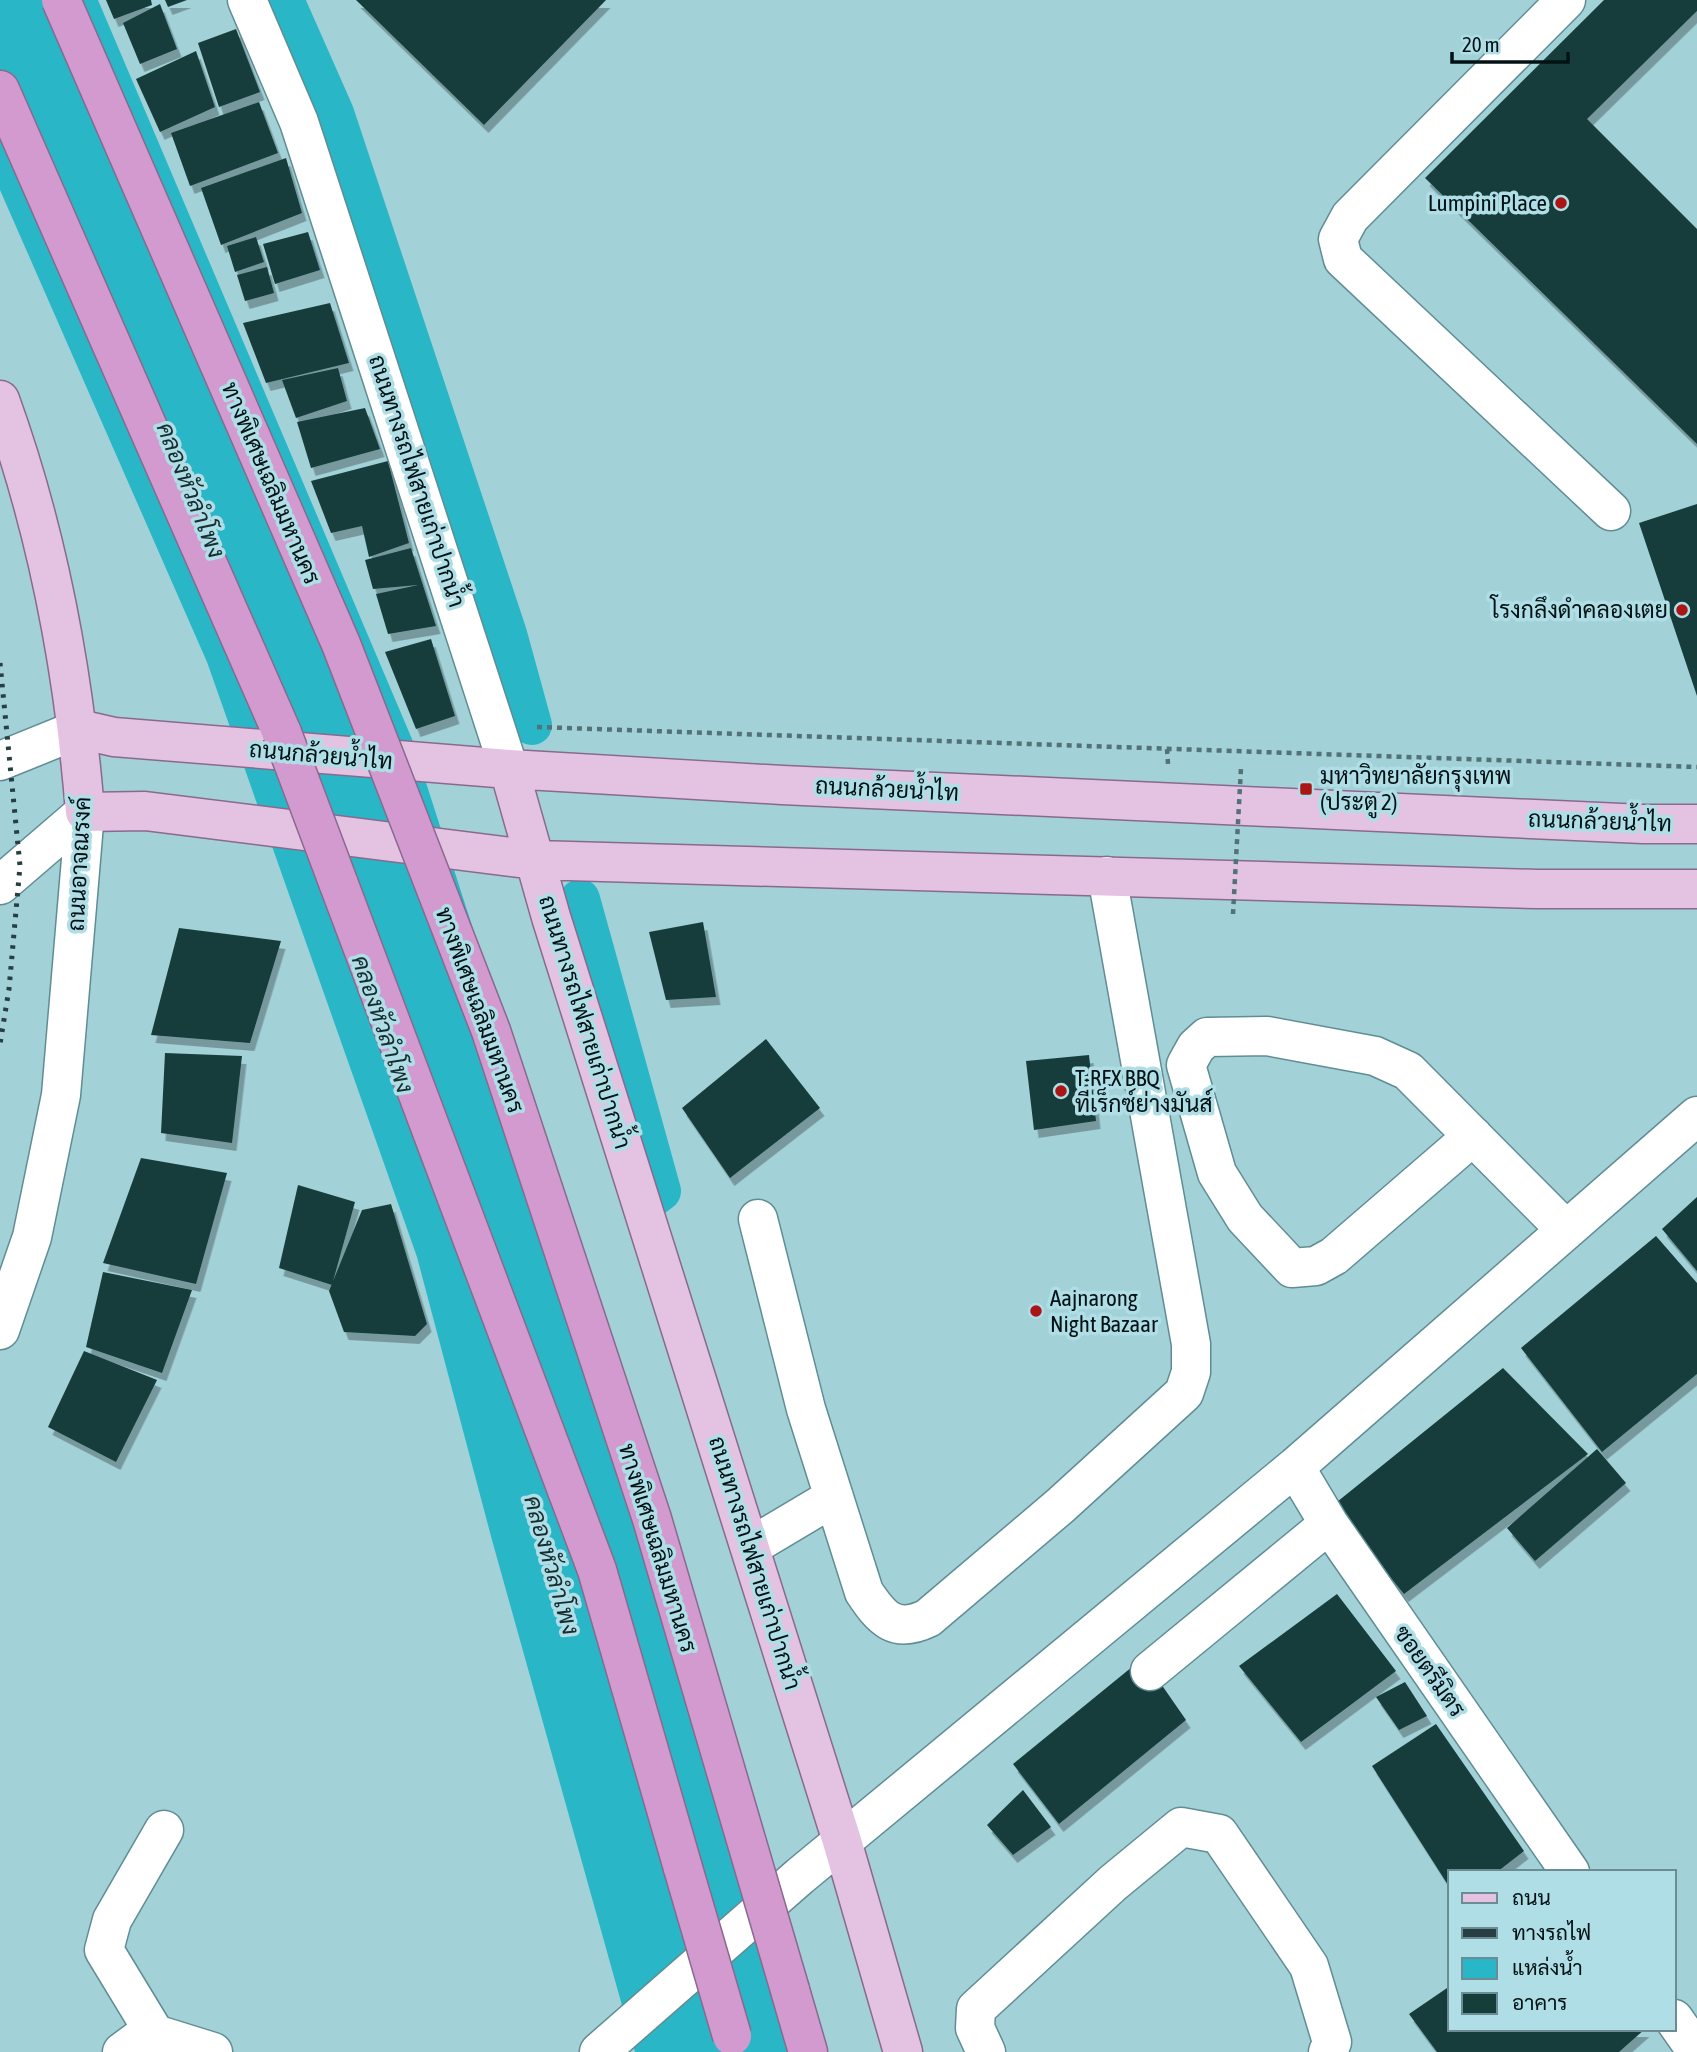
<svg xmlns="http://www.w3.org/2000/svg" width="1697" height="2052" font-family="'Asap Condensed',Sarabun,sans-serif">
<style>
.water{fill:#29b6c7}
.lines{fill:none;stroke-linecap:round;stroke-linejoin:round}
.canal{stroke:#29b6c7;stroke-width:40}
.building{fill:#153e3a;filter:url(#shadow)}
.minor-casing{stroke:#608d94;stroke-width:41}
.major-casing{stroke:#896a8e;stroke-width:41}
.highway-casing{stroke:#896a8e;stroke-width:41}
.path{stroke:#537277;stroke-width:4.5;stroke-dasharray:5 5;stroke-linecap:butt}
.minor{stroke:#fff;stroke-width:38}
.major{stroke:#e4c2e2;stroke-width:38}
.highway{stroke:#d29acf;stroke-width:38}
.rail{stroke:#273e42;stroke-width:5;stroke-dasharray:3.5 7;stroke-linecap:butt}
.highway-bridge-casing{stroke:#896a8e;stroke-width:41;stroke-linecap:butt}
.path-bridge{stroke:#537277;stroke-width:4.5;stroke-dasharray:5 5;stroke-linecap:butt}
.highway-bridge{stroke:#d29acf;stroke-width:38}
.poi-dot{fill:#a91615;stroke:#afdee6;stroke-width:2.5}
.labels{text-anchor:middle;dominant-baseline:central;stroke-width:7;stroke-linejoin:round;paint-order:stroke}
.poi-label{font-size:23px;fill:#021214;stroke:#afdee6;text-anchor:start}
.street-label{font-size:23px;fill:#021214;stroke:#afdee6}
.water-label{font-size:24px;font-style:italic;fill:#172d30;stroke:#afdee6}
</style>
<defs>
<filter id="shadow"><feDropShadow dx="4.5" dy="8" stdDeviation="0" flood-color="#0004"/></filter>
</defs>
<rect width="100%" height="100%" fill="#a2d1d8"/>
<path class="water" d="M0 0H98L412 739 653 1489 827 2052H635L492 1540 417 1257 207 662 0 190Z"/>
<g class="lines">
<path class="canal" d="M284 0 334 113 507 634 532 725
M580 899 661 1191 649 1200"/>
</g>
<path class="building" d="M106 0H151L152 5 114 19Z
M165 0H187L168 7Z
M356 0H606L484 125Z
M1604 0H1697V11L1587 119 1697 229V444L1425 178Z
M160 4 177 49 140 64 123 23Z
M236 29 260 92 219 107 198 43Z
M196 51 215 107 160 132 136 79Z
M259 102 278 153 190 186 171 133Z
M286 158 302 213 221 245 201 188Z
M308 232 320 270 275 284 263 244Z
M256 237 264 262 235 272 227 246Z
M267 267 274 293 245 301 237 275Z
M330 303 349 363 266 383 243 323Z
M338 368 347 401 296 418 282 380Z
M365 408 380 449 311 468 297 422Z
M388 461 409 543 369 557 362 526 331 533 311 481Z
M1697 504V696L1639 523Z
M411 548 436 626 388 634 376 594 418 585 373 589 365 560Z
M431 639 455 716 416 729 385 652Z
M703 922 716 997 666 1000 649 932Z
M179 928 281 941 250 1043 151 1035Z
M766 1039 820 1108 730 1178 682 1108Z
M165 1053 242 1056 232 1143 161 1133Z
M1089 1055 1096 1121 1034 1130 1026 1061Z
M141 1158 227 1173 196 1284 103 1263Z
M298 1185 355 1202 332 1285 279 1268Z
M1697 1197V1271L1662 1229Z
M391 1204 427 1324 415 1336 344 1332 329 1291 362 1210Z
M1656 1236 1697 1283V1374L1602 1452 1521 1348Z
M103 1272 192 1290 162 1373 86 1347Z
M84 1351 157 1380 116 1462 48 1427Z
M1503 1368 1588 1454 1404 1594 1332 1506Z
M1597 1449 1626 1483 1535 1561 1507 1528Z
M1337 1594 1396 1671 1301 1742 1239 1666Z
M1143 1658 1186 1720 1059 1824 1013 1764Z
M1405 1682 1427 1716 1399 1730 1376 1697Z
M1436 1724 1524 1851 1497 1872H1450V1888L1372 1766Z
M1023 1790 1051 1827 1013 1855 987 1825Z
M1450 1986V2029H1645L1619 2052H1437L1409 2014Z"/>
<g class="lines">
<g class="minor-casing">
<path id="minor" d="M247 0 299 122 509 769
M1566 0 1350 217 1338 239 1343 259 1611 511
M0 761 79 729
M0 885 85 812
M1473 1136 1334 1256 1316 1266 1292 1268 1245 1218 1217 1173 1186 1065 1196 1047 1207 1037 1267 1036 1375 1056 1408 1071 1566 1230
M758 1219 806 1409 864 1592C882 1619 895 1634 928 1618L1060 1506 1184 1393 1191 1372V1344L1107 876
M0 1330 32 1237 61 1095 85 812
M1295 1467 1329 1524 1570 1872
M750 1547 834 1497
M1150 1671 1329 1524
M1674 2019 1697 2052
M155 2034 104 1950 112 1920 164 1830
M122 2052 145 2035 155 2034 213 2052
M599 2052 800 1876 1295 1467 1697 1116
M986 2052 975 2028 976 2009 1113 1883 1181 1827 1219 1834 1309 1966 1332 2042 1328 2052"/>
</g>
<g class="major-casing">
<path id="major" d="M0 400C48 533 74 672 85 812L145 811 535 860 1537 889H1697
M79 729 114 737 509 769 782 785 1643 824H1697
M509 769 551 917 842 1841 903 2052"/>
</g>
<g class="highway-casing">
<path id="highway" d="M0 90 282 733
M338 882 597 1570 683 1868
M790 1990 808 2052"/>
</g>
<path class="path" d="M537 727 1697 767
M1167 749 1168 764"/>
<use href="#minor" class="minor"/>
<use href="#major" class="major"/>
<use href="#highway" class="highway"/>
<path class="rail" d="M0 663 20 866 9 989 0 1044"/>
<g class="highway-bridge-casing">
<path id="highway-bridge" d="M61 0 341 644 491 1031 652 1519 790 1990
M282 733 338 882
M683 1868 732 2036"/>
</g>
<path class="path-bridge" d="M1233 914 1241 768"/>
<use href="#highway-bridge" class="highway-bridge"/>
</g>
<g class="poi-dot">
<circle cx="1561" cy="203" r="7"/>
<circle cx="1682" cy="610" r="7"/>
<rect x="1299" y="782" width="14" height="14" rx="3.5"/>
<circle cx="1061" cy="1091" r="7"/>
<circle cx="1036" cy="1311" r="7"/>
</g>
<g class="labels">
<g class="poi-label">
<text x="1547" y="203" text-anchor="end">Lumpini Place</text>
<text x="1668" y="610" text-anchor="end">โรงกลึงดำคลองเตย</text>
<text x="1320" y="776">มหาวิทยาลัยกรุงเทพ<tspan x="1320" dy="26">(ประตู 2)</tspan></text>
<text x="1075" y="1078">T-REX BBQ<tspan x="1075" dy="26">ทีเร็กซ์ย่างมันส์</tspan></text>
<text x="1050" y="1298">Aajnarong<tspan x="1050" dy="26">Night Bazaar</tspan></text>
</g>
<g class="street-label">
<text transform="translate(417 481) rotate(72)">ถนนทางรถไฟสายเก่าปากน้ำ</text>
<text transform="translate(271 483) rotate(67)">ทางพิเศษเฉลิมมหานคร</text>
<text transform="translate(321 755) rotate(5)">ถนนกล้วยน้ำไท</text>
<text transform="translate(887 789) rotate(3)">ถนนกล้วยน้ำไท</text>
<text transform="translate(1600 821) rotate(2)">ถนนกล้วยน้ำไท</text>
<text transform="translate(79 864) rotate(-87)">ถนนอาจณรงค์</text>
<text transform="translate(480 1010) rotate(70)">ทางพิเศษเฉลิมมหานคร</text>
<text transform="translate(585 1022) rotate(73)">ถนนทางรถไฟสายเก่าปากน้ำ</text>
<text transform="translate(658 1548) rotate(73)">ทางพิเศษเฉลิมมหานคร</text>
<text transform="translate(755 1563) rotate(73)">ถนนทางรถไฟสายเก่าปากน้ำ</text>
<text transform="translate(1430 1671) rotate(55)">ซอยตรีมิตร</text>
</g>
<g class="water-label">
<text transform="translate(191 490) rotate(68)">คลองหัวลำโพง</text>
<text transform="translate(383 1024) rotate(71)">คลองหัวลำโพง</text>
<text transform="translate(552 1565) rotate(74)">คลองหัวลำโพง</text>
</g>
</g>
<rect x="1448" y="1870" width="228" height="161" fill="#afdee6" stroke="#6a8c92" stroke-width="2"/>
<rect x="1462" y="1893" width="35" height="10" fill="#e4c2e2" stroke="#6a8c92" stroke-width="2"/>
<text x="1512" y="1905" font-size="21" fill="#021214">ถนน</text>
<rect x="1462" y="1928" width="35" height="10" fill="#273e42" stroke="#6a8c92" stroke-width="2"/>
<text x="1512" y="1940" font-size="21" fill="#021214">ทางรถไฟ</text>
<rect x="1462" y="1958" width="35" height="21" fill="#29b6c7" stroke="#6a8c92" stroke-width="2"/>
<text x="1512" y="1975" font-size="21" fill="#021214">แหล่งน้ำ</text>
<rect x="1462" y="1993" width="35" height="21" fill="#153e3a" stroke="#6a8c92" stroke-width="2"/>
<text x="1512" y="2010" font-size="21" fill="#021214">อาคาร</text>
<path d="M1452 52v10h116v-10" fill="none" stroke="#021214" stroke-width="3.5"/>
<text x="1462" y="52" font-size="21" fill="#021214" stroke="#afdee6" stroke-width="5" paint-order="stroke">20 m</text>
</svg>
